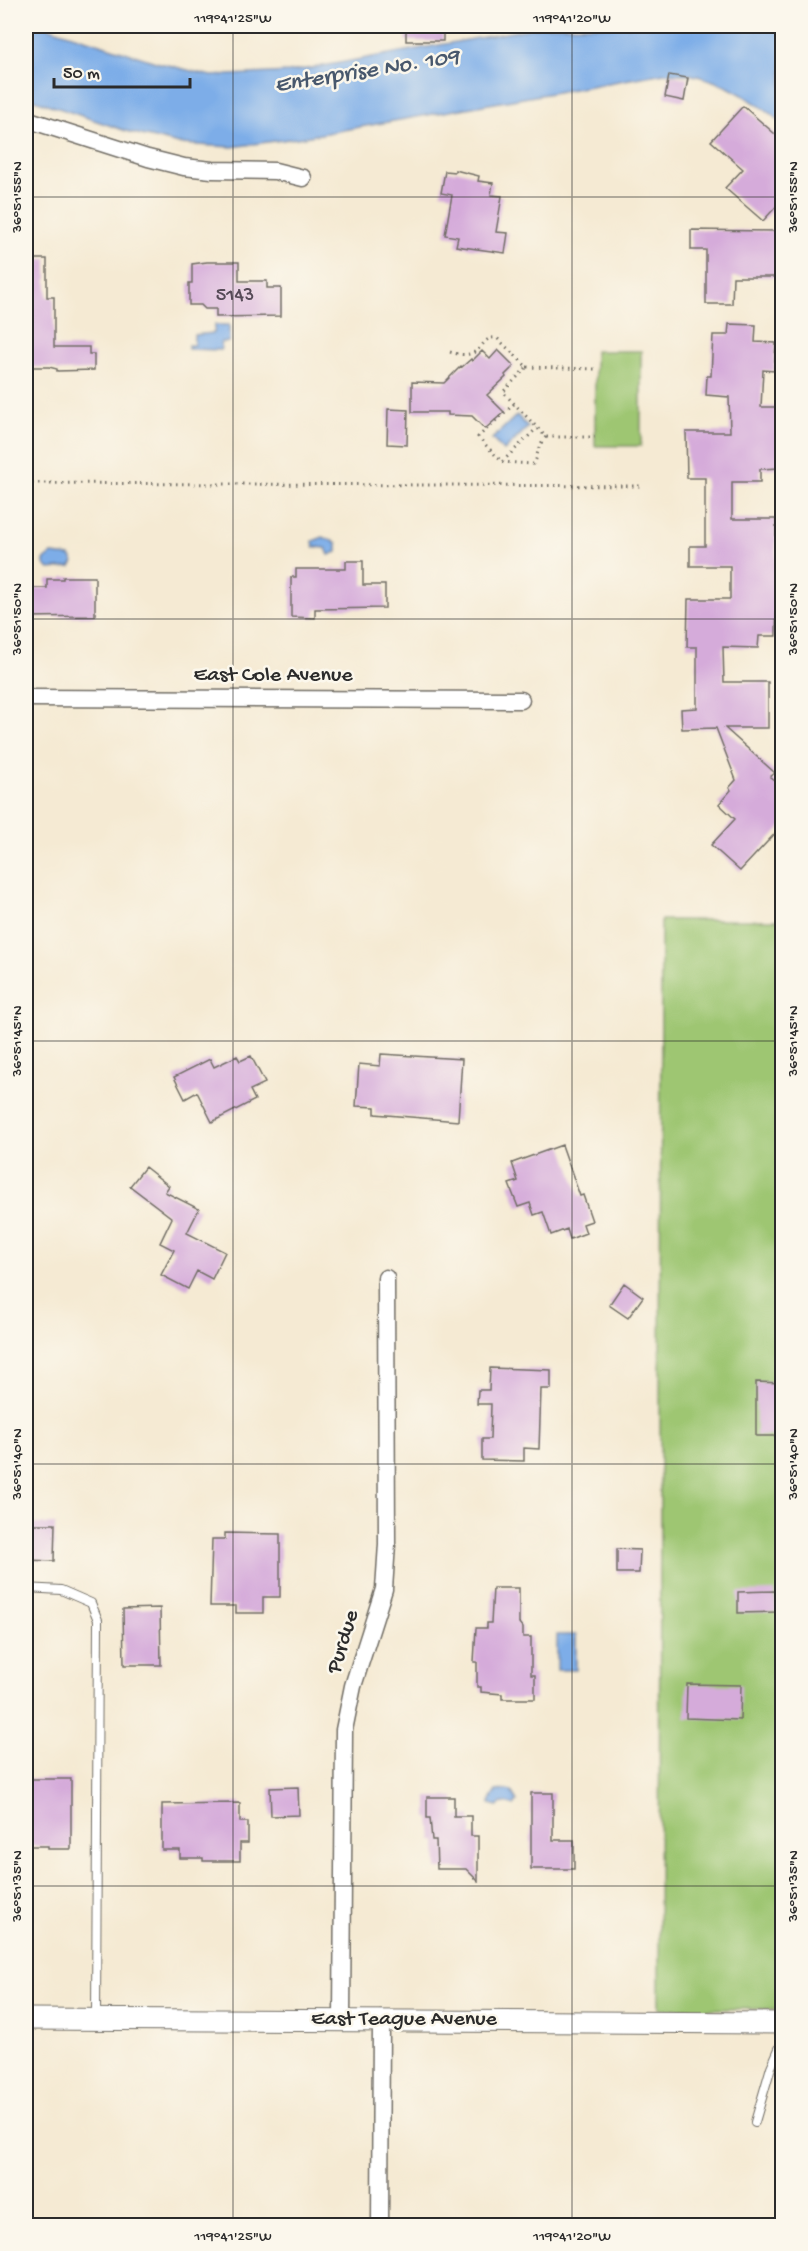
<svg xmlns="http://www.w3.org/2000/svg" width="808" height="2251" font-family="'Gochi Hand',sans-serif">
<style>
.green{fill:#9ec672;stroke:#64784e;stroke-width:1.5}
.water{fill:#7dade8;stroke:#546c8a;stroke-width:1.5}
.building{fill:#d5abda}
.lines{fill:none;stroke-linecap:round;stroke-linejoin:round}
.service-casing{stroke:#726e66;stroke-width:10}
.minor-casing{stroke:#726e66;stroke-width:19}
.tertiary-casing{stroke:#726e66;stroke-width:23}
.path{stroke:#726e66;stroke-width:3;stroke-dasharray:1.5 4.5;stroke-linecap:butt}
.service{stroke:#fff;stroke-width:8}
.minor{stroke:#fff;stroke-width:16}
.tertiary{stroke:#fff;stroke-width:21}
.ticks{fill:none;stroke:#2b2b2b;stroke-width:1.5;stroke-opacity:0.45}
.labels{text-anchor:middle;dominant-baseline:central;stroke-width:5;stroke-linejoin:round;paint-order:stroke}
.number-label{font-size:20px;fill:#564b57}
.street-label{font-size:22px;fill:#2b2b2b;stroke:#fbf7ec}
.water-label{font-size:24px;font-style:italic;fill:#48586d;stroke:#fbf7ec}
.neatline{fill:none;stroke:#2b2b2b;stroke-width:2}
.ticks-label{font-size:15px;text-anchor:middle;fill:#2b2b2b}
</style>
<rect width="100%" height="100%" fill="#fbf7ec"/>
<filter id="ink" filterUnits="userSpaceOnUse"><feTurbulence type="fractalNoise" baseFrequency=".0167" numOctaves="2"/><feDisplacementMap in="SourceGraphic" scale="12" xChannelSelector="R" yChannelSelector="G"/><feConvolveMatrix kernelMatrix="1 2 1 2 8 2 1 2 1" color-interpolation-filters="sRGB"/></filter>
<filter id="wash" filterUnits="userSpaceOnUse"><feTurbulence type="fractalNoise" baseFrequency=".008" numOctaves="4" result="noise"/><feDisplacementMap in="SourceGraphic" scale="24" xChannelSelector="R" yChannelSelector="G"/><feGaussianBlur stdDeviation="1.35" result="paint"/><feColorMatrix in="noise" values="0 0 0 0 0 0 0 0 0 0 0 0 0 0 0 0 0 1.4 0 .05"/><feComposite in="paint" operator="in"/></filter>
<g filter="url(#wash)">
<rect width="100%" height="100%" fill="#f5ead3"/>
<path class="green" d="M595 351H641V446H595Z
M661 920H782V2009H659Z"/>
<path class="water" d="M26 26H44L156 62 211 76 289 72 545 26H765L782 33V122C755 102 727 82 693 75 684 73 674 74 664 73L304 137 232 147 179 144 129 132 26 97Z
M215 325H229V342H221V350L188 349V345H194V335L214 333Z
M517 415 528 427 504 451 492 439Z
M323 537 337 543V552L329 555 326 548 314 547 313 541Z
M52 554 70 556 74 562 71 567 49 569 44 564V560Z
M557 1635H576V1670H557Z
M506 1790 511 1791 517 1801 514 1805 502 1803 498 1806 490 1804V1800L496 1791Z"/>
<g id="blocks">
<path class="building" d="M406 26H443V41H406Z
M669 75 688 78 684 101 665 97Z
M743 106 783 141V199L763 221 725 188 743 169 711 141Z
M455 170 479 176 478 181 493 183 491 195 502 196 496 232 508 233 505 253 456 246 458 237 445 235 452 195 441 193 445 171 455 172Z
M691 230 777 231V277H733L732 304H706V250H691Z
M26 259H47V297H54V347H89V354H94V370L57 371V369L49 367H28Z
M207 262H239V281H267V288H281V316L216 317V309H205L201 305H189V283H192V264Z
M729 324 756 325 755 342 776 343 774 371 763 370 761 407H779L780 468 760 469V482H732V519H776V574L781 575 780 595H777L776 636H759L758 648 723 647 724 682H768V728H725L775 773 770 777 783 788V825L740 871 711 845 735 819 719 804 731 790 729 788 736 780 716 728 682 729 681 709 697 708V647H687L688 599H730V566H690V546H705V478H687L686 432H730L729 397 706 395 707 376H711L713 335H728Z
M498 350 514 366 505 375 506 377 487 395 504 412 485 429 472 416 448 415V412H412V382L444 383 461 366 462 367 471 359 472 361 482 351 490 359Z
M388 409 408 410 407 445 387 444Z
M346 561H363V585H385V608L315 609V618L291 617V577H296V569H346Z
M63 577H95V616L26 617V588H47V579H63Z
M381 1054 462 1059 458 1121 375 1114V1107L356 1106 359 1064 380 1066Z
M237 1056 240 1061 251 1056 265 1083 250 1090 255 1100 212 1122 197 1092 185 1099 174 1077 210 1059 214 1067Z
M562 1145 580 1196 583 1195 592 1221 583 1224 586 1233 570 1239 567 1229 551 1235 543 1212 534 1215 530 1203 518 1207 509 1184 518 1181 512 1163Z
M145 1167 169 1186 165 1192 199 1209 187 1233 225 1252 212 1279 197 1271 188 1289 161 1275 174 1250 160 1243 172 1218 130 1186Z
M624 1283 643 1297 628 1318 609 1305Z
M490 1368 551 1370V1389H541L539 1449 524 1448V1461L482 1460V1439H490L491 1404H477L478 1390H489Z
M756 1382 783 1383V1436H756Z
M26 1524H55L54 1561 26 1560Z
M225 1533 280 1534V1597H263V1613H236V1606H210L212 1539H225Z
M617 1549 640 1550 639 1573H617Z
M493 1588H519V1623L523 1628V1637H531V1675H535V1699H502V1694L481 1692V1687H477V1662H474L476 1628H487V1623H491Z
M775 1591 776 1612 738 1613V1592Z
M160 1608 161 1665H124L123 1609Z
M687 1684 741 1685 740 1720 686 1718Z
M27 1779H71V1849H48V1846H26V1789H27Z
M298 1787 299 1815 271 1816 270 1788Z
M531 1793H553V1840H574V1869H531Z
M427 1797H454V1816H471V1836H478V1881L466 1869H437L436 1840H432L430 1818H427Z
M240 1803V1822H248V1843H240V1861H203V1858H180V1850H162V1804Z"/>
</g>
</g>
<g filter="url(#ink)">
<use href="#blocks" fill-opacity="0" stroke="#726e66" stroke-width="1.5"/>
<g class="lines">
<g class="service-casing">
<path id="service" d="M26 1588 61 1590 91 1603 98 1620 96 2018
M755 2122 771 2067 782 2042"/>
</g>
<g class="minor-casing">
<path id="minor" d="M26 119 148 158 184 167 212 170 275 171 303 178
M26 698 521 700
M342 2019 344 1730 353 1686 384 1589 387 1544 386 1278
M380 2226 381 2019"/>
</g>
<g class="tertiary-casing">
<path id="tertiary" d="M26 2019 782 2023"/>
</g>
<path class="path" d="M450 352C485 363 478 335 497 338L527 367 503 392 546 437H595
M527 367 595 369
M514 404 478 437 502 462 537 428
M502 462 533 464C540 456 534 450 546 437
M26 483 641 486"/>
<use href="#service" class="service"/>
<use href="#minor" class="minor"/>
<use href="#tertiary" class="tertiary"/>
</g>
</g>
<path class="ticks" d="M233 26V2226M572 26V2226M26 197H782M26 619H782M26 1041H782M26 1464H782M26 1886H782"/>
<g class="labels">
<g class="number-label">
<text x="235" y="296">5143</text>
</g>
<g class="street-label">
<text x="273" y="676">East Cole Avenue</text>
<text transform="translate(344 1642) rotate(-73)">Purdue</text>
<text x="404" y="2020">East Teague Avenue</text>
</g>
<g class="water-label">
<text transform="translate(367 72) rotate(-9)">Enterprise No. 109</text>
</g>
</g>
<rect width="808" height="2251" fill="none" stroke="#fbf7ec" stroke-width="66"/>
<path d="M54 78v9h136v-9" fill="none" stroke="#2b2b2b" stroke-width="3"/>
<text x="63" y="78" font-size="18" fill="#2b2b2b" stroke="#fbf7ec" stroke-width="4.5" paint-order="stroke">50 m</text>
<rect x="33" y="33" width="742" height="2185" class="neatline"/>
<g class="ticks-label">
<text x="233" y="22">119°41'25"W</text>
<text x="572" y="22">119°41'20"W</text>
<text transform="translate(16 197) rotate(-90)" y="5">36°51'55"N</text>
<text transform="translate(792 197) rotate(-90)" y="5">36°51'55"N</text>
<text transform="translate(16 619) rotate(-90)" y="5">36°51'50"N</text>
<text transform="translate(792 619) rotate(-90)" y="5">36°51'50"N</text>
<text transform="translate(16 1041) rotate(-90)" y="5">36°51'45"N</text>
<text transform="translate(792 1041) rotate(-90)" y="5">36°51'45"N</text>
<text transform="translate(16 1464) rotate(-90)" y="5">36°51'40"N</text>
<text transform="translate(792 1464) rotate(-90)" y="5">36°51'40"N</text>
<text transform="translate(16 1886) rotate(-90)" y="5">36°51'35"N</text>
<text transform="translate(792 1886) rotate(-90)" y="5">36°51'35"N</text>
<text x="233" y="2240">119°41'25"W</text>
<text x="572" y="2240">119°41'20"W</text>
</g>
</svg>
